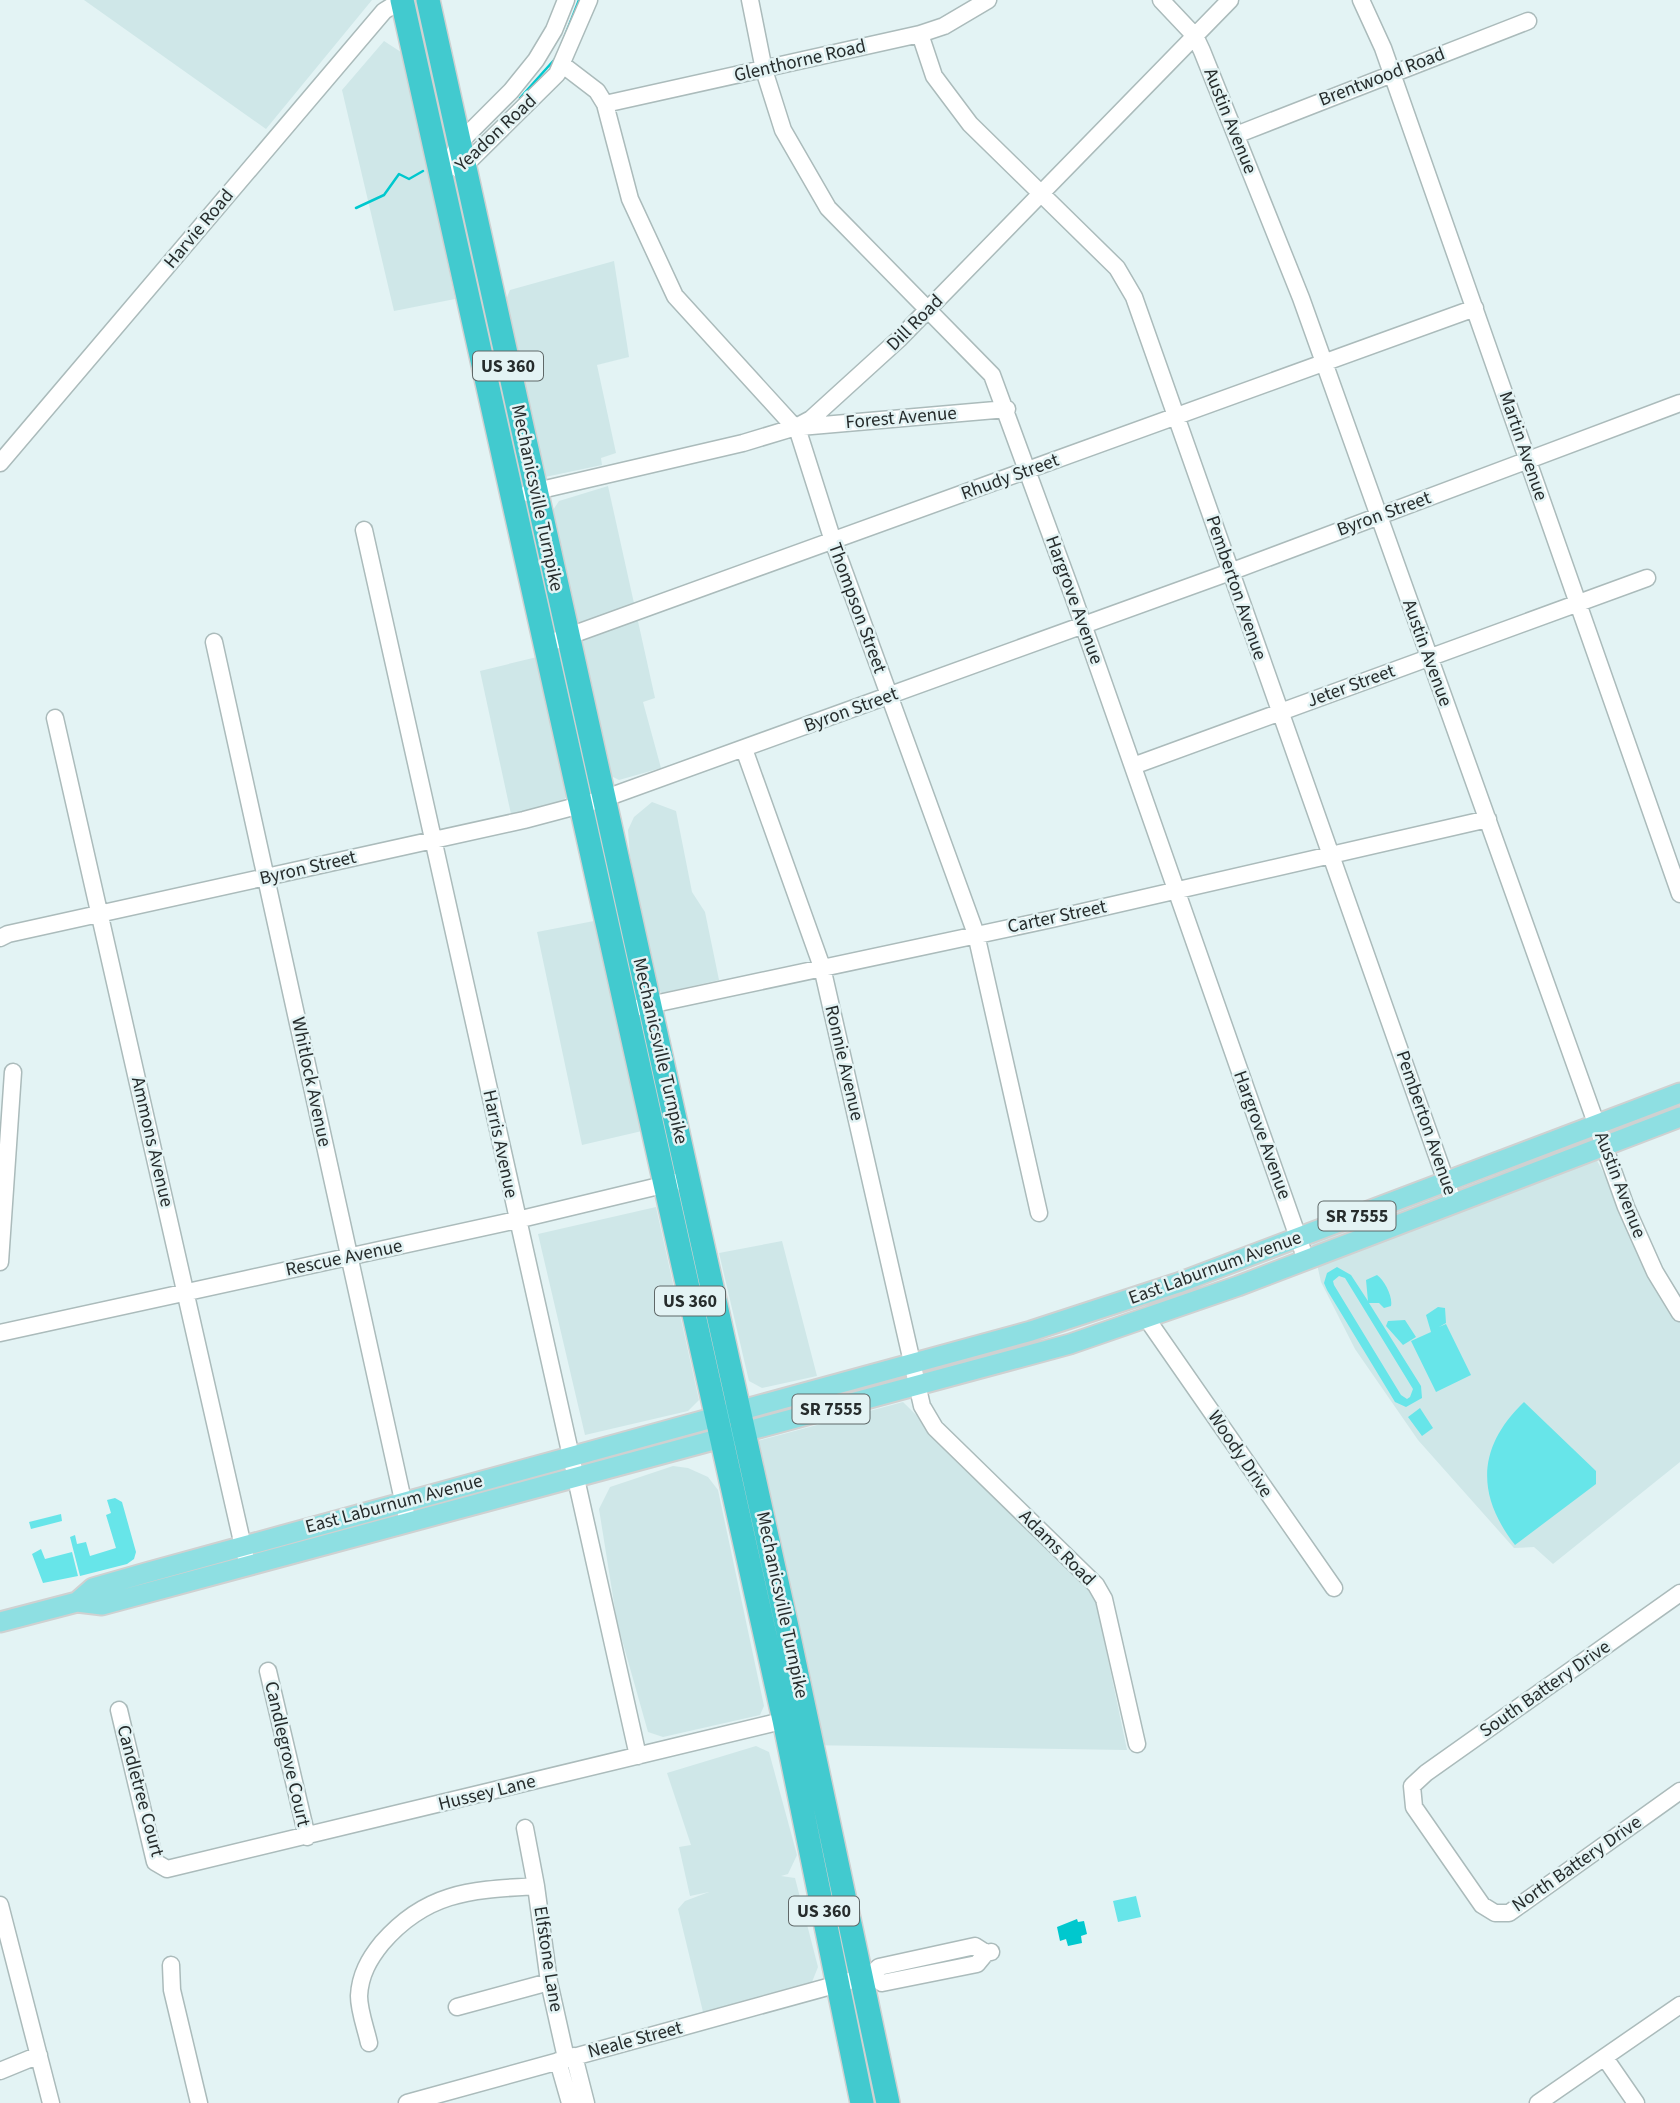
<svg xmlns="http://www.w3.org/2000/svg" width="1680" height="2103" font-family="'Source Sans 3',sans-serif">
<style>
.built{fill:#cfe7e8}
.green{fill:#67e5e9;fill-rule:evenodd}
.water{fill:#00c8ce}
.lines{fill:none;stroke-linecap:round;stroke-linejoin:round}
.stream{stroke:#00c8ce;stroke-width:2.5}
.minor-casing{stroke:#abbbbb;stroke-width:19}
.major-casing{stroke:#cfd1d1;stroke-width:23}
.highway-casing{stroke:#cfd1d1;stroke-width:26}
.minor{stroke:#fff;stroke-width:16}
.major{stroke:#8edfe2;stroke-width:19}
.highway{stroke:#42cacf;stroke-width:23}
.labels{text-anchor:middle;dominant-baseline:central;stroke-width:5;stroke-linejoin:round;paint-order:stroke}
.shield{fill:#e3f3f4;stroke:#5f6868;stroke-width:2}
.shield-label{font-size:18px;font-weight:bold;fill:#262c2c}
.street-label{font-size:19px;fill:#262c2c;stroke:#e3f3f4}
</style>
<rect width="100%" height="100%" fill="#e3f3f4"/>
<path class="built" d="M84 0H372L266 129Z
M384 41 404 54 455 299 394 311 342 90Z
M614 261 629 357 597 365 616 453 601 458 602 465 545 477 505 302 510 290Z
M608 486 655 698 643 702 661 768 619 780 611 776 553 510 559 501Z
M537 657 567 796 562 802 511 814 480 671Z
M652 802 676 811 692 892 705 912 719 980 662 993 658 989 630 856 628 830 634 817Z
M594 921 642 1131 582 1145 537 932Z
M1587 1142 1680 1315V1462L1553 1564 1534 1547 1514 1548 1418 1440 1355 1349 1321 1282 1312 1242Z
M656 1207 699 1400 688 1411 585 1435 538 1234Z
M782 1241 817 1376 762 1388 749 1381 719 1253Z
M903 1402 1086 1583 1096 1602 1127 1750 803 1745 735 1447Z
M673 1466 688 1468 708 1477 718 1490 764 1706 760 1715 663 1737 648 1732 617 1622 599 1509 610 1487Z
M756 1746 769 1752 797 1855 788 1874 781 1876 795 1878 818 1967 812 1982 703 2012 678 1909 685 1901 709 1892 690 1896 679 1847 691 1845 667 1773Z"/>
<path class="green" d="M1337 1267 1351 1275 1368 1301 1366 1280 1377 1275C1385 1281 1393 1297 1391 1306L1384 1308 1379 1303H1369L1421 1386 1422 1398 1406 1407 1395 1402 1327 1290 1324 1283 1327 1273ZM1339 1276 1345 1278 1413 1389 1410 1397 1407 1399 1401 1395 1334 1285 1333 1281Z
M1438 1307 1445 1308 1446 1323 1439 1327 1446 1324 1471 1375 1436 1392 1411 1341 1431 1332 1426 1315Z
M1405 1320 1416 1337 1403 1345 1386 1326 1388 1321Z
M1524 1402 1596 1471V1484L1515 1545C1476 1495 1477 1447 1524 1402Z
M1420 1408 1433 1428 1422 1436 1408 1417Z
M115 1498 122 1502 136 1552 134 1559 127 1564 80 1576 70 1537 75 1535 77 1544 86 1542 90 1556 116 1548 106 1515 111 1513 107 1500Z
M61 1514 62 1521 31 1529 29 1522Z
M41 1549 45 1559 72 1552 78 1576 43 1583 32 1554Z
M1136 1896 1141 1917 1118 1922 1113 1901Z"/>
<path class="water" d="M1077 1919 1078 1922 1084 1921 1087 1934 1081 1936 1082 1943 1068 1946 1066 1939 1060 1941 1057 1927Z"/>
<g class="lines">
<path class="stream" d="M561 46 579 0
M520 98 555 59
M356 208 384 195 399 174 409 179 423 171"/>
<g class="minor-casing">
<path id="minor" d="M750 0 764 70 783 130 828 208 992 375 1072 593 1306 1260
M1161 0 1195 36 1202 51 1301 298 1626 1207 1655 1272 1680 1313
M1361 0 1383 48 1680 894
M920 34 934 76 970 124 1117 268 1134 297 1454 1204
M563 65 597 91 605 104 630 199 675 296 798 431 833 541 976 934 1039 1213
M605 104 920 34 944 26 988 0
M1236 135 1528 21
M460 170 557 74 589 0
M442 179 459 143 511 91 536 60 554 30 566 0
M800 427 1007 409
M0 463 384 11 402 0
M528 493 743 443 796 427 811 419 899 339 1230 0
M364 530 638 1756
M214 642 406 1514
M544 645 1475 308
M55 718 245 1555
M744 749 822 967 922 1406 935 1428 1096 1585 1104 1599 1137 1744
M1133 766 1647 578
M0 938 8 934 524 820 603 799 1230 572 1680 403
M640 1007 1052 919 1488 819
M0 1262 13 1072
M1147 1319 1334 1588
M0 1333 517 1220 688 1179
M1680 1593 1426 1773 1412 1786 1414 1807 1482 1905 1495 1913H1509L1680 1791
M268 1671 307 1837
M119 1710 155 1862 167 1869 794 1718
M525 1828 536 1886
M0 1905 51 2103
M171 1965 172 1990 199 2103
M871 1975 882 1983 977 1964 986 1953
M457 2007 549 1982
M369 2043C366 2029 359 2011 359 1996 360 1975 369 1959 382 1943 427 1891 472 1890 536 1886L549 1982 566 2058
M574 2056 586 2103
M1605 2058 1636 2103
M558 2061 570 2103
M0 2071 39 2055
M407 2103 871 1975 879 1967 975 1946 986 1953 991 1952
M1538 2103 1680 2005"/>
</g>
<g class="major-casing">
<path id="major" d="M77 1602 93 1588 149 1572 1031 1331 1178 1283 1680 1093
M0 1622 77 1602 102 1605 1070 1344 1238 1286 1680 1117"/>
</g>
<g class="highway-casing">
<path id="highway" d="M402 0 784 1720 862 2103
M428 0 787 1627 888 2103"/>
</g>
<use href="#minor" class="minor"/>
<use href="#major" class="major"/>
<use href="#highway" class="highway"/>
</g>
<g class="labels">
<g class="shield">
<rect x="473" y="351.5" width="70" height="29" rx="5"/>
<rect x="1318.5" y="1201.5" width="77" height="29" rx="5"/>
<rect x="655" y="1286.5" width="70" height="29" rx="5"/>
<rect x="792.5" y="1394.5" width="77" height="29" rx="5"/>
<rect x="789" y="1896.5" width="70" height="29" rx="5"/>
</g>
<g class="shield-label">
<text x="508" y="366">US 360</text>
<text x="1357" y="1216">SR 7555</text>
<text x="690" y="1301">US 360</text>
<text x="831" y="1409">SR 7555</text>
<text x="824" y="1911">US 360</text>
</g>
<g class="street-label">
<text transform="translate(800 61) rotate(-13)">Glenthorne Road</text>
<text transform="translate(1382 77) rotate(-21)">Brentwood Road</text>
<text transform="translate(1230 121) rotate(68)">Austin Avenue</text>
<text transform="translate(496 133) rotate(-43)">Yeadon Road</text>
<text transform="translate(199 229) rotate(-50)">Harvie Road</text>
<text transform="translate(915 323) rotate(-45)">Dill Road</text>
<text transform="translate(901 418) rotate(-5)">Forest Avenue</text>
<text transform="translate(1523 446) rotate(71)">Martin Avenue</text>
<text transform="translate(1010 477) rotate(-20)">Rhudy Street</text>
<text transform="translate(537 498) rotate(78)">Mechanicsville Turnpike</text>
<text transform="translate(1384 514) rotate(-20)">Byron Street</text>
<text transform="translate(1236 588) rotate(71)">Pemberton Avenue</text>
<text transform="translate(1074 600) rotate(70)">Hargrove Avenue</text>
<text transform="translate(857 608) rotate(70)">Thompson Street</text>
<text transform="translate(1427 653) rotate(70)">Austin Avenue</text>
<text transform="translate(1351 686) rotate(-20)">Jeter Street</text>
<text transform="translate(851 710) rotate(-20)">Byron Street</text>
<text transform="translate(308 868) rotate(-13)">Byron Street</text>
<text transform="translate(1057 917) rotate(-12)">Carter Street</text>
<text transform="translate(660 1051) rotate(77)">Mechanicsville Turnpike</text>
<text transform="translate(844 1063) rotate(77)">Ronnie Avenue</text>
<text transform="translate(311 1082) rotate(78)">Whitlock Avenue</text>
<text transform="translate(1426 1123) rotate(71)">Pemberton Avenue</text>
<text transform="translate(1262 1135) rotate(70)">Hargrove Avenue</text>
<text transform="translate(152 1142) rotate(77)">Ammons Avenue</text>
<text transform="translate(500 1144) rotate(78)">Harris Avenue</text>
<text transform="translate(1620 1185) rotate(69)">Austin Avenue</text>
<text transform="translate(344 1258) rotate(-12)">Rescue Avenue</text>
<text transform="translate(1215 1268) rotate(-20)">East Laburnum Avenue</text>
<text transform="translate(1240 1454) rotate(56)">Woody Drive</text>
<text transform="translate(394 1504) rotate(-15)">East Laburnum Avenue</text>
<text transform="translate(1057 1548) rotate(45)">Adams Road</text>
<text transform="translate(782 1605) rotate(78)">Mechanicsville Turnpike</text>
<text transform="translate(1545 1689) rotate(-35)">South Battery Drive</text>
<text transform="translate(287 1754) rotate(77)">Candlegrove Court</text>
<text transform="translate(140 1791) rotate(75)">Candletree Court</text>
<text transform="translate(487 1793) rotate(-14)">Hussey Lane</text>
<text transform="translate(1577 1864) rotate(-35)">North Battery Drive</text>
<text transform="translate(548 1959) rotate(81)">Elfstone Lane</text>
<text transform="translate(635 2040) rotate(-15)">Neale Street</text>
</g>
</g>
</svg>
